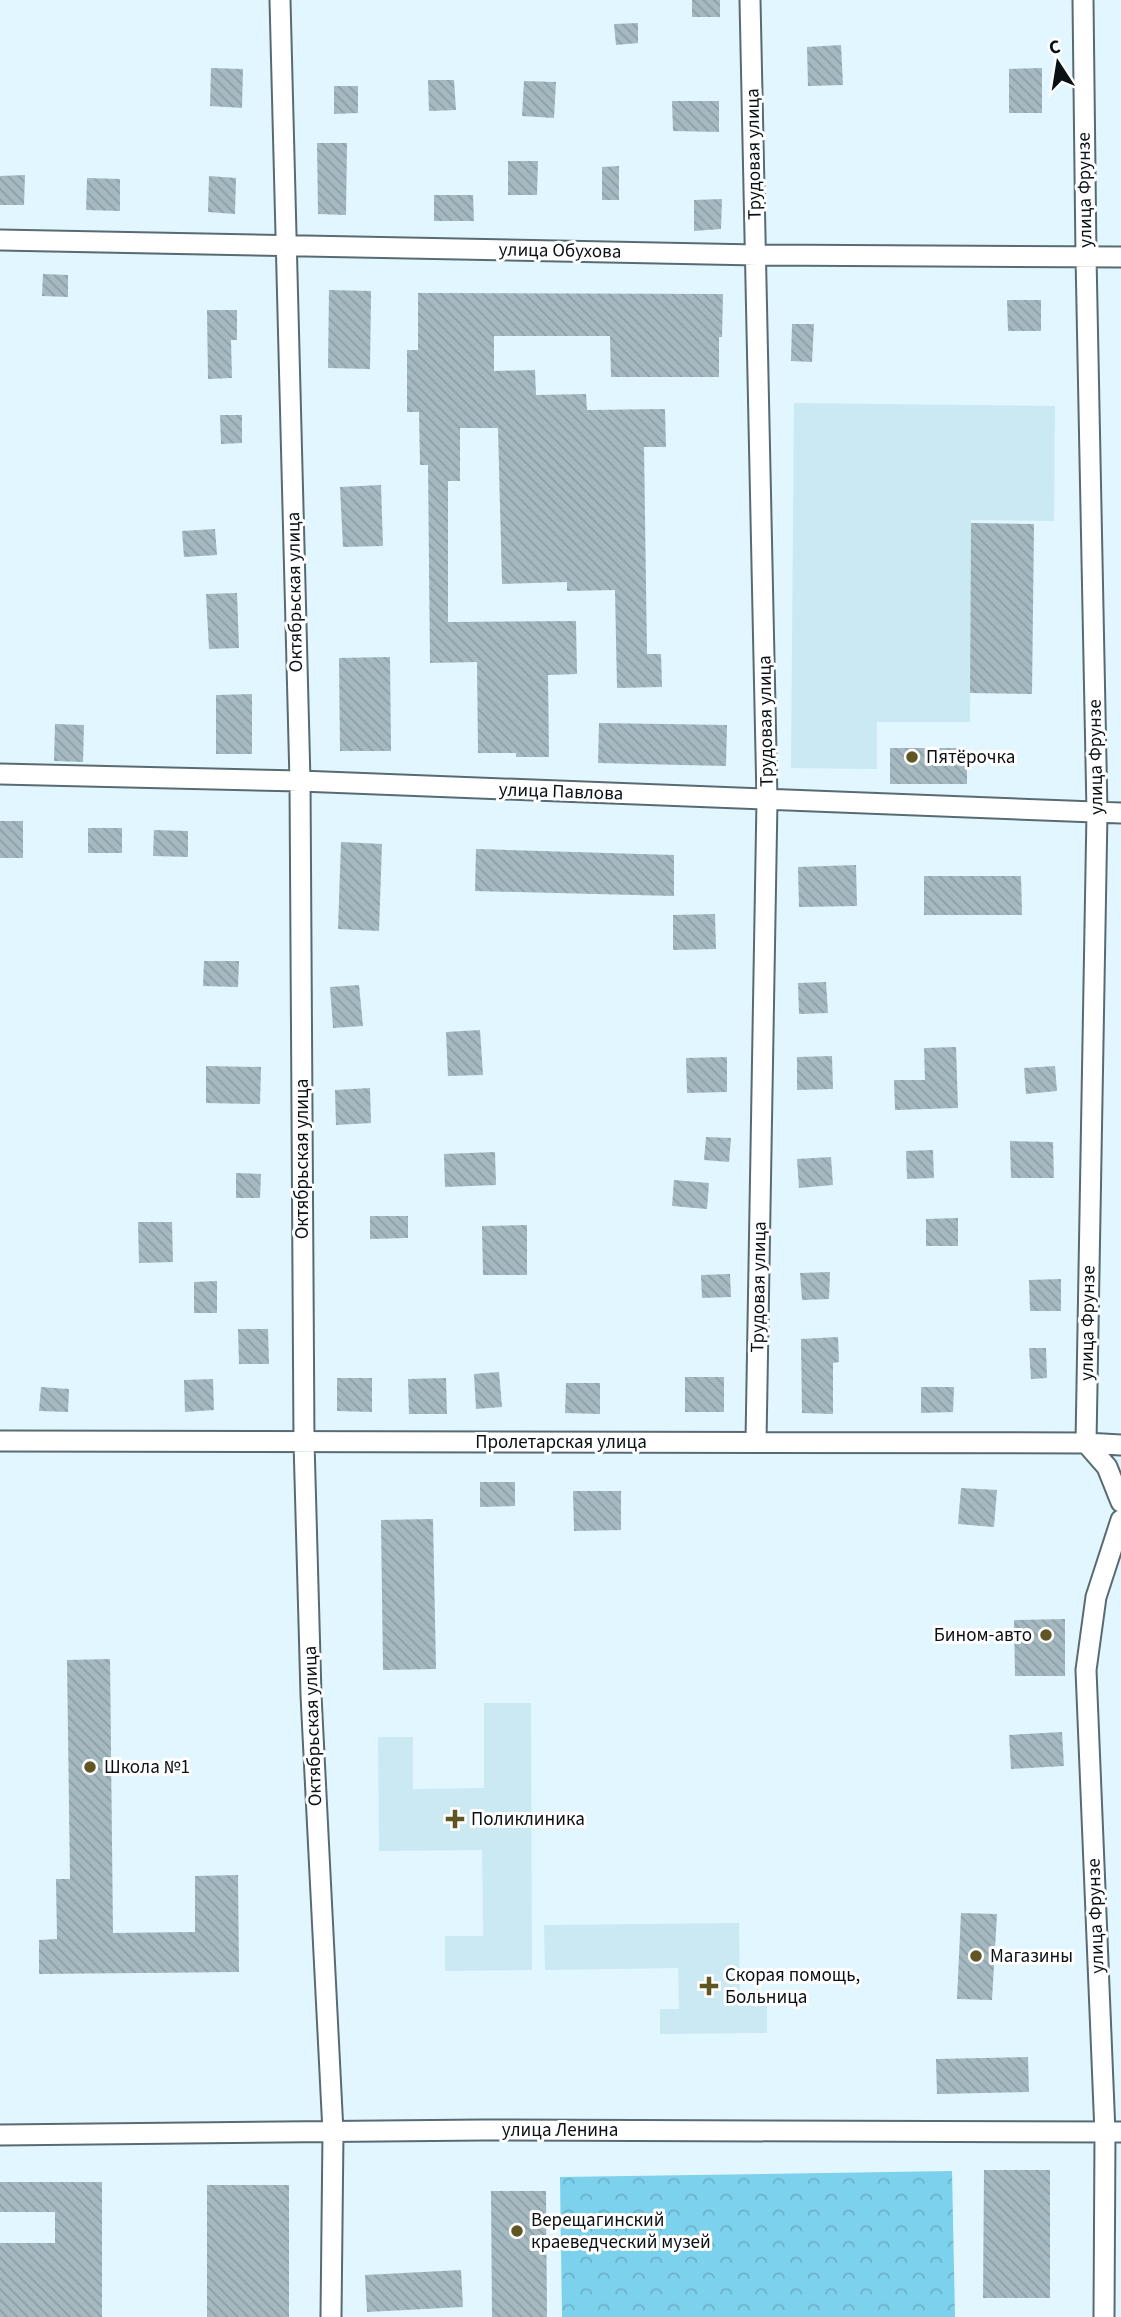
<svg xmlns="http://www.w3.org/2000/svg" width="1121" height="2317" font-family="'Source Sans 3',sans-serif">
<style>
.built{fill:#cbe9f3}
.park{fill:url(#park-crowns)}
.building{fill:url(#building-back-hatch)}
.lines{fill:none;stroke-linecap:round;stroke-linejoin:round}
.minor-casing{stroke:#586b72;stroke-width:23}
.minor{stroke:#fff;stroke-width:19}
.poi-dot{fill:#605623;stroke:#fff;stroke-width:2.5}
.labels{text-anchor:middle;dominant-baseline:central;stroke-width:6;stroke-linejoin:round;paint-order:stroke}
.street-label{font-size:19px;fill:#0a1114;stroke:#fff}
.poi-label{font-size:19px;fill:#0a1114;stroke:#fff;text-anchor:start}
</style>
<defs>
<pattern id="park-crowns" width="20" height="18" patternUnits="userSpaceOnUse" patternTransform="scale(1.75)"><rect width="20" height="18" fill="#7cd1ed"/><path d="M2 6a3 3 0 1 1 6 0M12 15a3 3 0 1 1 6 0" fill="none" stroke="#6ab2ca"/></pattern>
<pattern id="building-back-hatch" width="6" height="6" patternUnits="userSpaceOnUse" patternTransform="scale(1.75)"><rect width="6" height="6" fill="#a5b9c1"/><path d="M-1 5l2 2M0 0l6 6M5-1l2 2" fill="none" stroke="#8d9ea5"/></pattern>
</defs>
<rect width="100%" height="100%" fill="#e1f6fe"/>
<path class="built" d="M794 403 1055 406 1054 521 971 520 970 722H877V769L791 768Z
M484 1703H531L532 1970 445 1971V1936H483L482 1850 379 1851 378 1737H413V1789L484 1788Z
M739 1923 740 2003H767V2033L660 2034V2009H679L678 1968 545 1970 544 1925Z"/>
<path class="park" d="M952 2171 955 2317H562L560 2177Z"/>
<path class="building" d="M692 0H720V17H692Z
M638 23V43L616 45 614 24Z
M841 45 843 85 808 86 807 47Z
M211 68 243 69 242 108 210 106Z
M1042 68V113H1009V69Z
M428 80H454L456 110 429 111Z
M524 81 556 82 554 118 522 116Z
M334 86H358V113L334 114Z
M672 101H719V132L673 131Z
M317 143H347L346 215 318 214Z
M508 161H538L537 195H508Z
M619 166V200H602V167Z
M25 175 24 205H0V176Z
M209 176 236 178 235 214 208 212Z
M87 178 120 179V211L86 210Z
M434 195H473L474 221H434Z
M722 199 721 229 694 231V200Z
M43 274 68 275V297L42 296Z
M329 290 371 291 370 369 328 368Z
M418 293 723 294 722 337H719V377H611L610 336H494V371L535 370 536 395 586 394 587 410 665 409 666 447H644L647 654H661L662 687 617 688 615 590 567 591V582L502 584 498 428H460V481H448V622L576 621 577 674 548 675 549 757H516V753H478L477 662 430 663 428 465H420L419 412H407V350H418Z
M1007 300H1041V331H1008Z
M207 310H237V340H231L232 378 208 379Z
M792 324H814L812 362 791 361Z
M220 415H242V443L221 444Z
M381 485 383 546 343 547 340 487Z
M971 523 1034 524 1032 694 970 693Z
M215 529 217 555 184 557 182 531Z
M237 593 239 648 209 649 206 594Z
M390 657 391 751H340L339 658Z
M252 694V754H216V695Z
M599 723 727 725 726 766 598 763Z
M55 724 84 725 83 762 54 761Z
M890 748H967V784H890Z
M0 821H23V858H0Z
M88 828H122V853H88Z
M154 830 188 831V857L153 856Z
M341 842 382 844 379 931 338 929Z
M476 849 674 855V896L475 891Z
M856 865 857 906 799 907 798 867Z
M924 876H1021L1022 915H924Z
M715 914 716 949 673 950V915Z
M204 961H239L238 987 203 986Z
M826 982 828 1013 799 1014 798 983Z
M359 985 363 1026 333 1028 330 987Z
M480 1030 483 1075 448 1076 446 1032Z
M956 1047 958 1108 895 1110 894 1080H925L924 1048Z
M832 1056 833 1089 797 1090V1057Z
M727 1057V1092L687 1093 686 1058Z
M206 1066 261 1067 260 1104 206 1103Z
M1055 1066 1057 1091 1026 1094 1024 1068Z
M370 1088 371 1123 336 1125 335 1090Z
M706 1137 731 1138 729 1162 704 1160Z
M1010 1141 1053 1142 1054 1178H1011Z
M933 1150 934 1178 907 1179 906 1151Z
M495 1152 496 1185 445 1187 444 1154Z
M831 1157 833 1185 799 1188 797 1159Z
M236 1173 261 1174 260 1198H236Z
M674 1180 709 1183 707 1209 672 1206Z
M370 1216H408V1238L370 1239Z
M958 1218V1246H926V1219Z
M138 1222H172L173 1262 139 1263Z
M527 1225V1275H483L482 1226Z
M830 1272 829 1299 802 1300 800 1273Z
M730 1274 731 1297 702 1298 701 1275Z
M1061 1279V1311H1030L1029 1280Z
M217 1281V1313H194V1282Z
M238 1329H268L269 1364H239Z
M838 1337 839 1362 833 1363V1414L802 1413 801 1339Z
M1029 1348H1046L1047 1378 1031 1379Z
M499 1372 502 1407 476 1409 474 1374Z
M685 1377H724V1412H685Z
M337 1378H372V1412L337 1411Z
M446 1378 447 1414H409L408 1379Z
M213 1379 214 1410 185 1412 184 1380Z
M566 1383H600V1414L565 1413Z
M41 1387 69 1389 68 1412 39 1411Z
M921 1387H954L953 1412 921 1413Z
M480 1482H515V1506L480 1507Z
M961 1488 997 1490 994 1527 958 1524Z
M573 1491H621V1530L574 1531Z
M433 1519 436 1669 383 1670 381 1520Z
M1065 1619V1676H1015L1014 1620Z
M110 1659 113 1933 195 1932V1876L238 1875 239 1972 39 1974V1940L57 1939 56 1879H70L67 1660Z
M1062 1732 1064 1766 1011 1769 1009 1735Z
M961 1913 997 1914 992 2000 957 1999Z
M1028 2057 1029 2092 937 2094 936 2059Z
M984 2170H1050V2298H983Z
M0 2182H102V2317H0V2243H55V2212H0Z
M207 2185H289V2317H207Z
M491 2191H546L547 2317H492Z
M461 2270 463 2307 367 2312 365 2275Z"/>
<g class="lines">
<g class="minor-casing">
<path id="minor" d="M280 0 300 781 304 1442 311 1695 333 2132 331 2317
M750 0 767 800 756 1441
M1083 0 1086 256 1097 812 1086 1443 1107 1467 1121 1502
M0 240 757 255 1121 257
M0 774 300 781 1121 813
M0 1441 1086 1443 1121 1445
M0 2135 483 2130 1121 2132
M1104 2317 1105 2133 1086 1670 1096 1597 1121 1520"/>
</g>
<use href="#minor" class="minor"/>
</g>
<g class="poi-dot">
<circle cx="912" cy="757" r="7"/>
<circle cx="1046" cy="1635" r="7"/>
<circle cx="90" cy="1767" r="7"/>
<path d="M451.5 1808.5h7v7h7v7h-7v7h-7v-7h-7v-7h7z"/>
<circle cx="976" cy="1956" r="7"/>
<path d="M705.5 1975.5h7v7h7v7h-7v7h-7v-7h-7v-7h7z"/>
<circle cx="517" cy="2231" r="7"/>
</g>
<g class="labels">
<g class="street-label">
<text transform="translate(754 154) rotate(-91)">Трудовая улица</text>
<text transform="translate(1085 190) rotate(-91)">улица Фрунзе</text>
<text transform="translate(560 251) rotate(1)">улица Обухова</text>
<text transform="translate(295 592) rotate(-91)">Октябрьская улица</text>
<text transform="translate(766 721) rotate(-91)">Трудовая улица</text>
<text transform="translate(1096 757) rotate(-91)">улица Фрунзе</text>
<text transform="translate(561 792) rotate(2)">улица Павлова</text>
<text transform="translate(302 1159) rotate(-90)">Октябрьская улица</text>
<text transform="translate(759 1287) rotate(-89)">Трудовая улица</text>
<text transform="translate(1088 1323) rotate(-89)">улица Фрунзе</text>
<text x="561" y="1442">Пролетарская улица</text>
<text transform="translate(313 1726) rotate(-92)">Октябрьская улица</text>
<text transform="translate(1096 1916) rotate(-92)">улица Фрунзе</text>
<text x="560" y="2130">улица Ленина</text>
</g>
<g class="poi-label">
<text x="926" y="757">Пятёрочка</text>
<text x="1032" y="1635" text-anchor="end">Бином-авто</text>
<text x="104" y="1767">Школа №1</text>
<text x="471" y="1819">Поликлиника</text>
<text x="990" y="1956">Магазины</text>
<text x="725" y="1975">Скорая помощь,<tspan x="725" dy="22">Больница</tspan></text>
<text x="531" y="2220">Верещагинский<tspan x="531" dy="22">краеведческий музей</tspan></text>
</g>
</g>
<g transform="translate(1058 63) rotate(348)" stroke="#ffffff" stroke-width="5" paint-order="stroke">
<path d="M0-5L12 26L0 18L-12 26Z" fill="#0a1114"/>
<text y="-10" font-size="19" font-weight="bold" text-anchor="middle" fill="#0a1114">С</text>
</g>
</svg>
